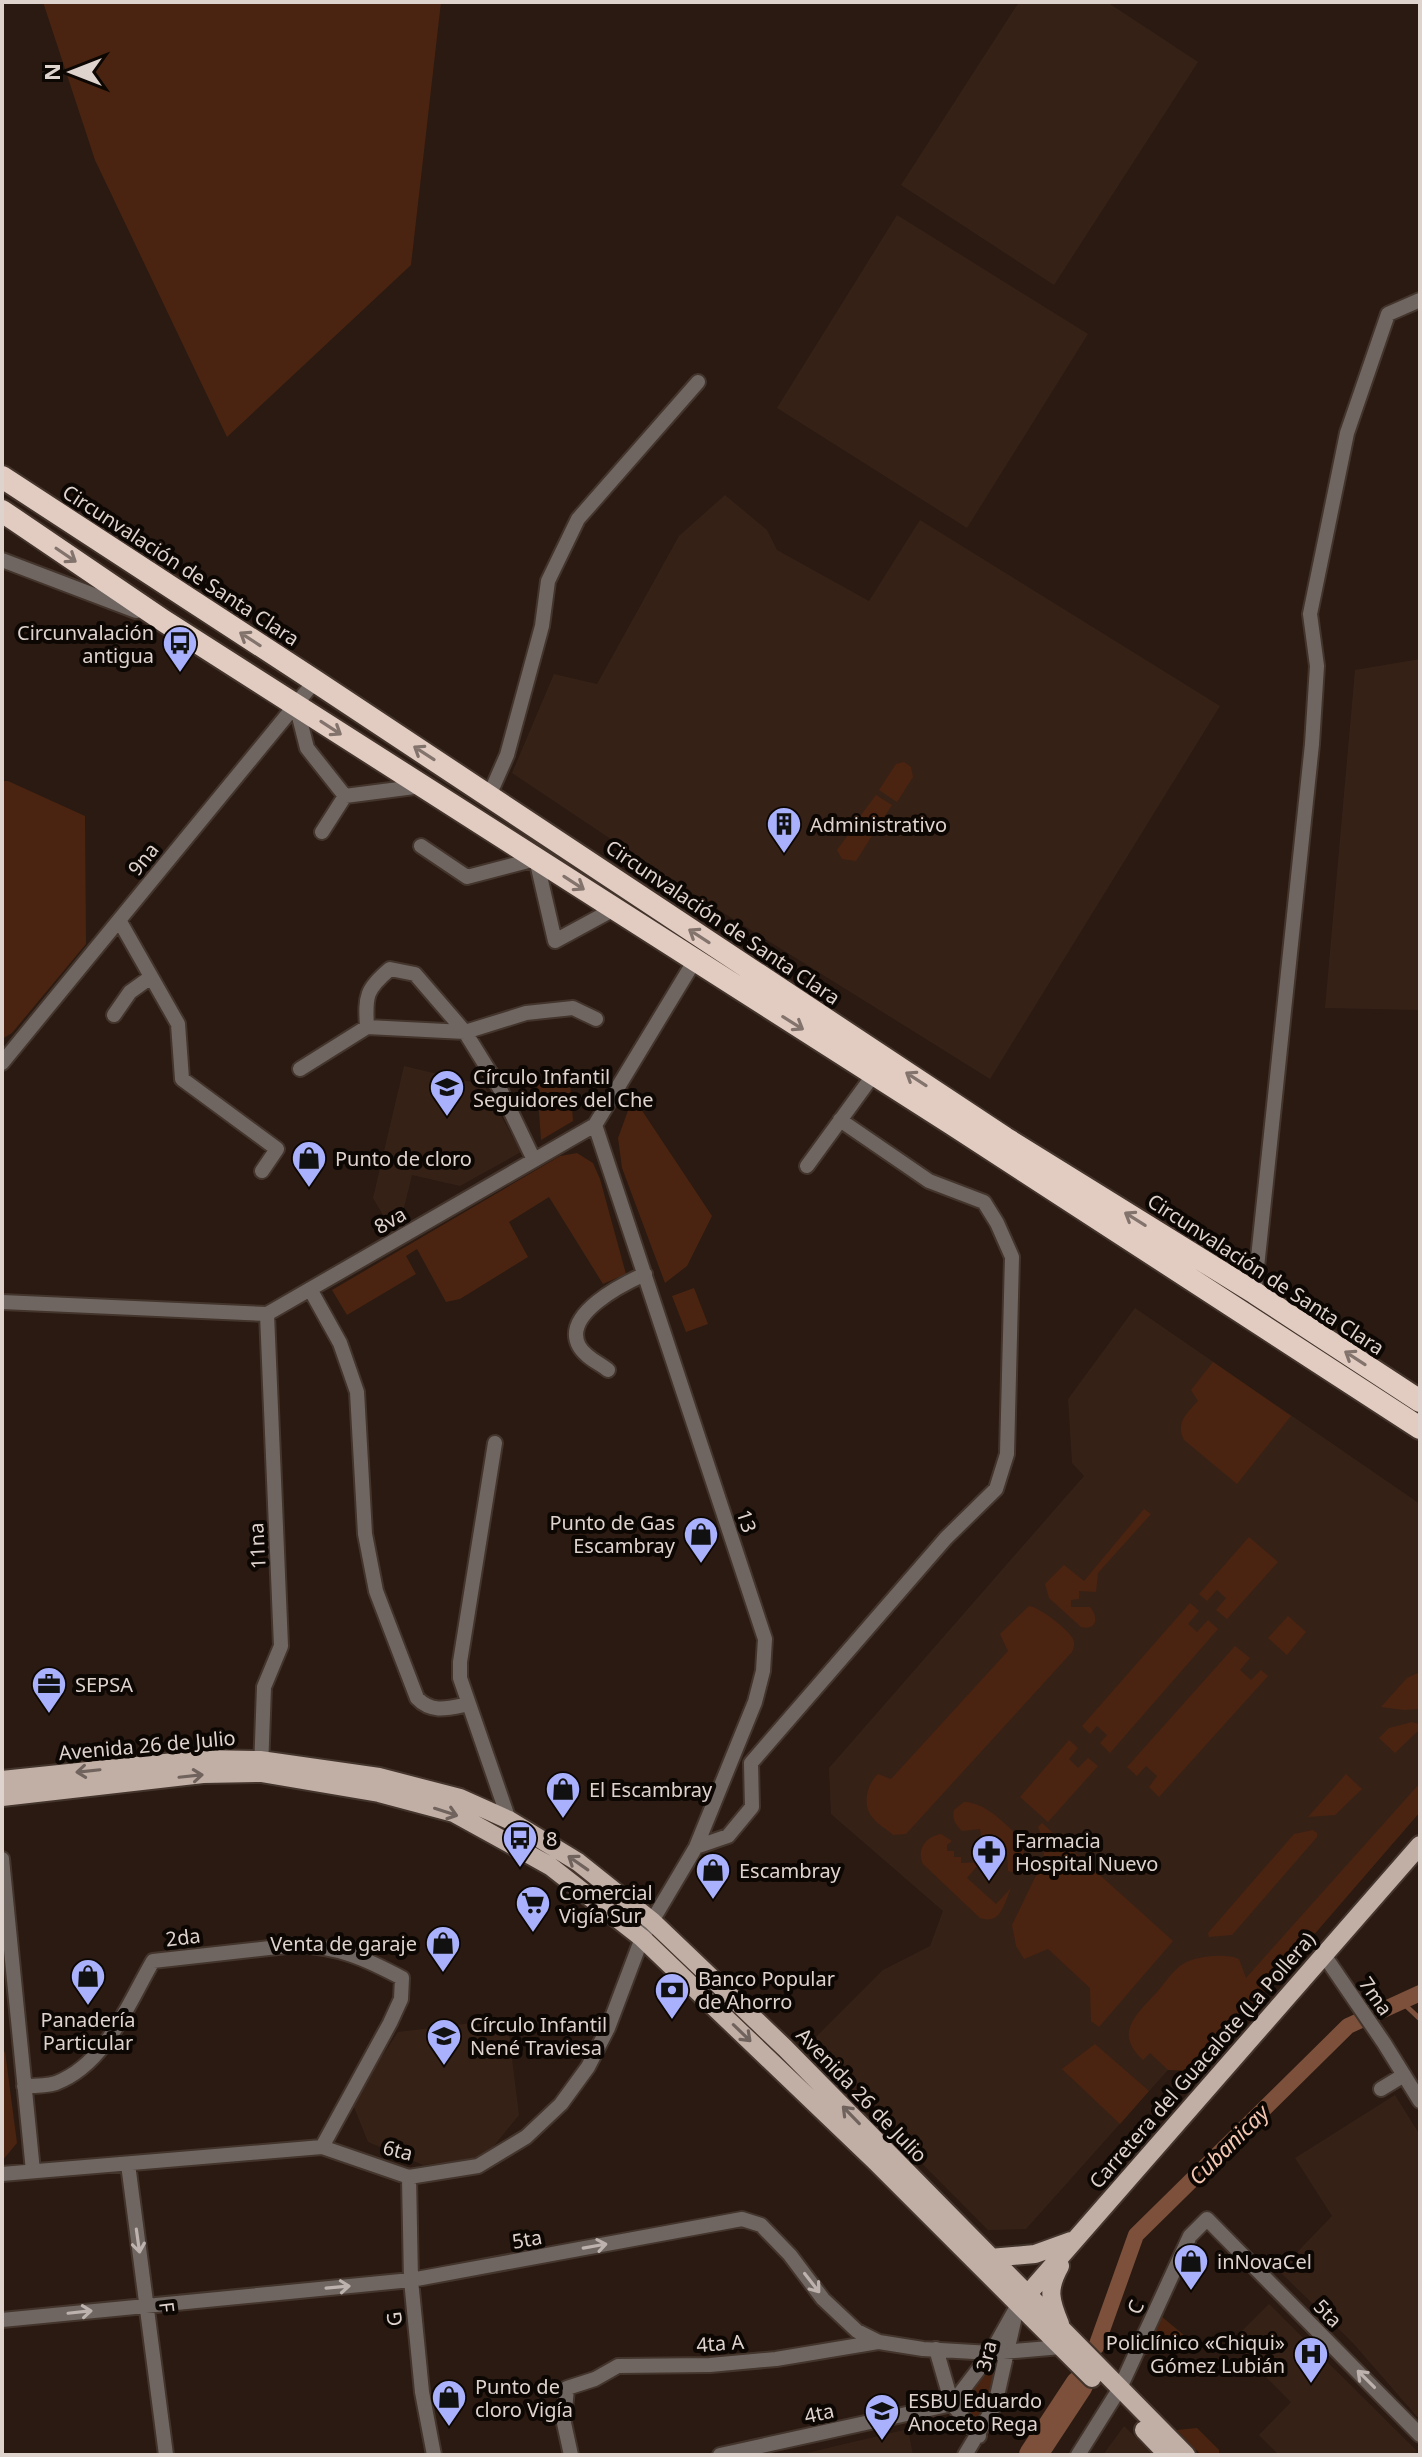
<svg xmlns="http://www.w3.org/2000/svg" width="1422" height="2457" font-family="'Noto Sans',sans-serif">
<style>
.built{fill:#362117}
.green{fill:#4a2411}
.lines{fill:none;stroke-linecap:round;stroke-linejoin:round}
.stream{stroke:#7c503b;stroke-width:5}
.canal{stroke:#7c503b;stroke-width:16}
.river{stroke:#7c503b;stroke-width:28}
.minor-casing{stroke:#43342c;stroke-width:18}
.major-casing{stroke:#43342c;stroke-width:22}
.highway-casing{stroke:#43342c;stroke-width:26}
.minor{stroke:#6f6662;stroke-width:14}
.major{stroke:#c1afa6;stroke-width:18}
.highway{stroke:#e2ccc1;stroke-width:22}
.oneway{stroke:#82736c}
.oneway2{stroke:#70635d}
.oneway3{stroke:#bdb2ae}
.labels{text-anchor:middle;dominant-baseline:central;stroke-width:8;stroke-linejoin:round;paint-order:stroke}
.street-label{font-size:20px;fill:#dfd3ce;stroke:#0d0704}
.poi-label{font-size:20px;fill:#dfd3ce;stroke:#0d0704;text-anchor:start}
.water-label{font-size:22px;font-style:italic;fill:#f5c8b3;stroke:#0d0704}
</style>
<rect width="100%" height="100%" fill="#2a1a12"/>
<path class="built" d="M1019 2H1107L1198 62 1054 285 901 185Z
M897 215 1088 334 967 528 777 408Z
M725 495 767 530 777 550 869 601 920 520 1220 706 990 1079 690 892 512 773 554 674 597 684 679 536Z
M1420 659V1010L1325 1008 1355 670Z
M404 1066 484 1085 521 1152 460 1186 412 1175 401 1220 390 1227 373 1198Z
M1135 1308 1420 1504V1812L1196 2071 1168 2070 1026 2229 988 2230 806 2047 883 1970 930 1946 943 1911 831 1814 829 1768 1084 1476 1072 1463 1068 1399Z
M496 2020 508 2026 519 2115 485 2157 423 2165 368 2142 352 2102 398 2032Z
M1395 2095 1420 2135V2420L1352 2342 1279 2271 1332 2216 1295 2158Z
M1269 2304 1417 2451 1413 2455H1279L1259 2435 1291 2402 1231 2342Z
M1124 2426 1153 2455H1103Z
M908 2429 913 2455H798Z"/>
<path class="green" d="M43 2H441L411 265 227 437 95 160Z
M904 762 911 767 913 777 897 802 879 790 896 764Z
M2 781H8L85 816 86 944 12 1033 2 1039Z
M876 795 892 805 878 826 852 827Z
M851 831H875L856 861 842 859 837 850Z
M570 1082 573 1121 541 1140 537 1084Z
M633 1097 712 1216 687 1266 665 1283 622 1168 618 1138Z
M577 1153 593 1163 600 1179 626 1274 603 1284 549 1197 509 1222 528 1257 460 1299 446 1302 417 1249 406 1256 416 1274 347 1315 332 1290 560 1156Z
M694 1288 708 1324 686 1332 672 1296Z
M1213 1362 1291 1416 1237 1484 1184 1440C1175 1423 1187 1413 1198 1401L1191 1390Z
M1144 1509 1151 1514 1098 1573 1096 1592 1079 1591V1599L1071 1600V1607H1090C1099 1617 1097 1631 1081 1627L1049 1598 1045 1584 1064 1565 1084 1581Z
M1249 1537 1278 1562 1227 1619 1216 1610 1226 1598 1217 1590 1207 1601 1199 1594Z
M1190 1603 1199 1611 1188 1624 1197 1632 1208 1620 1218 1629 1110 1753 1100 1743 1107 1735 1097 1726 1090 1734 1082 1726Z
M1029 1606C1039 1607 1068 1629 1073 1639 1075 1644 1074 1647 1072 1652L906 1834 893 1835C887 1829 877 1824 872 1817 862 1805 867 1784 878 1774L891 1779 1008 1651 1000 1634Z
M1288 1616 1306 1632 1287 1655 1268 1638Z
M1235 1646 1250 1658 1240 1670 1251 1680 1261 1670 1268 1676 1159 1797 1149 1787 1157 1776 1146 1766 1137 1776 1127 1767Z
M1420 1672V1709L1404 1710 1381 1707 1407 1678Z
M1412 1722 1419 1724 1418 1731 1395 1753 1379 1738 1389 1728Z
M1069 1740 1078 1748 1069 1759 1078 1768 1088 1758 1098 1766 1048 1822 1020 1797Z
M1346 1774 1362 1789 1335 1815 1308 1817Z
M1420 1783V1812L1196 2071 1168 2070 1150 2053 1143 2060C1113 2033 1137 2014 1157 1992 1165 1983 1173 1970 1183 1964 1196 1956 1225 1953 1239 1959L1246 1978Z
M964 1802C989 1803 1007 1827 1025 1842L1022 1870 1016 1873 1008 1871 1007 1853 1002 1854 1001 1846 995 1847V1840H988L987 1836H981L980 1829 962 1831C955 1824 952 1819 954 1810Z
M1042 1823 1173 1941 1099 2027 1091 2021 1090 1988 1048 1949 1024 1959 1016 1946 1012 1925 1043 1861 1045 1845 1038 1827Z
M1313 1830 1317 1833V1837L1232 1935 1209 1937 1208 1933 1294 1834Z
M941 1834 952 1841 947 1845V1851H954V1857H961V1863L981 1862 967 1878 996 1904 1011 1888C1004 1904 1001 1925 980 1918L923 1864C916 1850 926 1836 941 1834Z
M1095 2044 1149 2091 1120 2124 1062 2069Z
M5 2051 17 2143 2 2161V2057Z
M1161 2316 1185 2336 1142 2357Z
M996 2362 998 2364 987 2402 974 2422 960 2406Z
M1197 2428 1219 2450V2455H1201L1177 2430Z"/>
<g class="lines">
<path class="stream" d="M1402 2002 1420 2019"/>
<path class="canal" d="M1096 2347 1136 2235 1348 2026 1420 1993"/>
<path class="river" d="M1033 2455 1079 2385"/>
<g class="minor-casing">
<path id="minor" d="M2 560 136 611
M296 705 307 748 345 796 422 786
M489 796 507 755 542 626 548 581 578 519 698 382
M322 832 345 796
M421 846 467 877 536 859 555 941 614 909
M119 920 178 1024 182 1079 277 1149 262 1171
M114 1015 130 992 151 977
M367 1027C365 996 366 989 390 969L415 974 465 1032 499 1087 534 1160
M2 1063 315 681
M300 1069 367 1027 465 1032 526 1013 573 1008 596 1019
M807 1166 874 1074
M310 1289 340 1343 357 1392 365 1534 376 1591 417 1698C432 1714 449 1708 469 1704
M1254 1296 1312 744 1317 666 1310 614 1347 433 1388 314 1420 300
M2 1302 267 1314 595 1125 695 960
M608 1370C599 1363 585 1357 579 1346 562 1314 623 1284 645 1274
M495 1443 460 1662V1678L509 1820
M261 1769 264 1687 281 1646 267 1314
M696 1847 728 1836 752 1807 751 1763 946 1538 996 1489 1007 1454 1012 1257 997 1223 984 1202 929 1181 840 1120
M2 1859 33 2171
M1324 1955 1384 2043 1420 2101
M24 2086C34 2086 47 2086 56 2083 106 2064 128 2004 153 1961L296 1945C340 1947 364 1958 402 1978L401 1999 390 2023 322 2147
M1381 2089 1404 2075
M128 2164 166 2455
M2 2174 322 2147 409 2177 478 2166 526 2137 561 2104 588 2067 608 2028 642 1938 696 1847 755 1702 763 1671 765 1639 595 1125
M409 2177 411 2280 422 2392 434 2455
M2 2320 411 2280 742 2219 761 2225 790 2255 823 2299 857 2331 879 2342 923 2349 991 2353 1061 2347
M936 2349 952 2404 979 2436
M571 2455 564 2423 567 2388 595 2379 618 2366 710 2365 776 2359 878 2342
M720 2455 952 2404 991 2353 1018 2305
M965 2455 995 2405 1014 2321
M1078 2455 1120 2388 1190 2236 1207 2219 1420 2435"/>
</g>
<g class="major-casing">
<path id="major" d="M2 1780 203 1759 260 1760 379 1777 460 1798 509 1820 578 1862 652 1921 785 2048 1186 2455
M2 1797 203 1774 261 1773 379 1793 454 1813 550 1866 642 1938 875 2161 1092 2378
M990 2258 1035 2254 1071 2241
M1060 2266C1047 2289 1050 2300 1060 2324
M1020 2303 1420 1845
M1144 2430 1168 2455"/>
</g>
<g class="highway-casing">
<path id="highway" d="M2 477 315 681 1005 1138 1255 1293 1420 1401
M2 511 164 621 952 1124 1420 1428"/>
</g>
<use href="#minor" class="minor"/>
<use href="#major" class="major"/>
<use href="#highway" class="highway"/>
</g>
<defs><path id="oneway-shaft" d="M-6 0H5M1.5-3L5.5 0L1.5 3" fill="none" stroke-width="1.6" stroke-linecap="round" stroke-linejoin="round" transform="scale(2)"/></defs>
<g class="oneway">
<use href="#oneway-shaft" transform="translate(66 555) rotate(34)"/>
<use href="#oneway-shaft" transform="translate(250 639) rotate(-147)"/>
<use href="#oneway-shaft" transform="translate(331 728) rotate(33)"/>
<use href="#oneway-shaft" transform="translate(424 753) rotate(-147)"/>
<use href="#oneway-shaft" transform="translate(574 883) rotate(33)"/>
<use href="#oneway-shaft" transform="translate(699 936) rotate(-147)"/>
<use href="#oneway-shaft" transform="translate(793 1023) rotate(32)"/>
<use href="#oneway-shaft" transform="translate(916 1079) rotate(-147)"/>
<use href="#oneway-shaft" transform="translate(1135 1219) rotate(-148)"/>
<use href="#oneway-shaft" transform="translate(1355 1358) rotate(-147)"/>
</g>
<g class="oneway2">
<use href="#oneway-shaft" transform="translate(88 1771) rotate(174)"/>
<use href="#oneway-shaft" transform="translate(191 1776) rotate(-6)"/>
<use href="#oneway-shaft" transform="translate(446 1812) rotate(18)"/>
<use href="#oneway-shaft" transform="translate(578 1863) rotate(-145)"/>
<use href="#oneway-shaft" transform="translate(742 2033) rotate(44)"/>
<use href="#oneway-shaft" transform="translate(851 2115) rotate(-134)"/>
</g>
<g class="oneway3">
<use href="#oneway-shaft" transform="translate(138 2241) rotate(82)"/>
<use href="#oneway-shaft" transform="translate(595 2246) rotate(-10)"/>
<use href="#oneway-shaft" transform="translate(812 2283) rotate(52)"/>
<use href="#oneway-shaft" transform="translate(338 2287) rotate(-5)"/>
<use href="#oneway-shaft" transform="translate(80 2312) rotate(-6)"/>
<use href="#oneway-shaft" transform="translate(1366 2379) rotate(-135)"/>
</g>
<defs>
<g id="bus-pin" transform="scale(1.8)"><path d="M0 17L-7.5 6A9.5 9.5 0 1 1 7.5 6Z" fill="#a9b0fc" stroke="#0d0704"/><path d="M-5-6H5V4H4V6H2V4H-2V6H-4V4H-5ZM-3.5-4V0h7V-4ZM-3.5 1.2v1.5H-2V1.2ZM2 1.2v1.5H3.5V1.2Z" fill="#111"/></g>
<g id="building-pin" transform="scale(1.8)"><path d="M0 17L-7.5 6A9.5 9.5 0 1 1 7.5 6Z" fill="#a9b0fc" stroke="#0d0704"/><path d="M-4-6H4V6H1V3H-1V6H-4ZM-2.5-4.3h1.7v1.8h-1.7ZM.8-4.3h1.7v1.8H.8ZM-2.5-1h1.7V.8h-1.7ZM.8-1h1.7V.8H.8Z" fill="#111"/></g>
<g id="school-pin" transform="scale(1.8)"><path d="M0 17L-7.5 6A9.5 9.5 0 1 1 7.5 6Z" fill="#a9b0fc" stroke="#0d0704"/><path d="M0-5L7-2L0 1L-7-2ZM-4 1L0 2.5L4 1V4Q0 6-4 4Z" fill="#111"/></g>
<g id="shop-pin" transform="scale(1.8)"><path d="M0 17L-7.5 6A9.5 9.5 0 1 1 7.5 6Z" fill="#a9b0fc" stroke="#0d0704"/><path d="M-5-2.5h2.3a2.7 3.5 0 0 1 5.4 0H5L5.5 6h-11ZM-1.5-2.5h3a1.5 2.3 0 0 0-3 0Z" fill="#111"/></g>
<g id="office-pin" transform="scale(1.8)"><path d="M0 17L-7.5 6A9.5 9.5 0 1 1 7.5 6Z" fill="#a9b0fc" stroke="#0d0704"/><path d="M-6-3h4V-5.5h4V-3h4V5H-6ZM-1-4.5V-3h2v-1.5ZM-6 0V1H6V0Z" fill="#111"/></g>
<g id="pharmacy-pin" transform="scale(1.8)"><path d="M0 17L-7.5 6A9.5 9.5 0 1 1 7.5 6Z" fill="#a9b0fc" stroke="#0d0704"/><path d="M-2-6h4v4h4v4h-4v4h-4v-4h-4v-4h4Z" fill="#111"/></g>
<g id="supermarket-pin" transform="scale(1.8)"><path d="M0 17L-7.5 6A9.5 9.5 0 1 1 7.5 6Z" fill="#a9b0fc" stroke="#0d0704"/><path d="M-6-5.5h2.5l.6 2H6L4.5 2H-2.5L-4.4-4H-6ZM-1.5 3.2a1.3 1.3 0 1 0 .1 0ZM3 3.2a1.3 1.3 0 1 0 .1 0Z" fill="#111"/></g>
<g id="bank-pin" transform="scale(1.8)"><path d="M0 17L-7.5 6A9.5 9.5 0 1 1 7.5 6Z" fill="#a9b0fc" stroke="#0d0704"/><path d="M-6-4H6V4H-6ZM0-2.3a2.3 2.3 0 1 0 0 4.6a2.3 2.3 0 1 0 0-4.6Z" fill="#111"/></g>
<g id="hospital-pin" transform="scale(1.8)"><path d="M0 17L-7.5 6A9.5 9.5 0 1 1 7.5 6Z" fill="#a9b0fc" stroke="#0d0704"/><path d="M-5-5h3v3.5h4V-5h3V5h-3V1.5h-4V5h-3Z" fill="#111"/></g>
</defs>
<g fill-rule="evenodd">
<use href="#bus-pin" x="180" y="643"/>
<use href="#building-pin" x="784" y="824"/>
<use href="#school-pin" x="447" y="1087"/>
<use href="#shop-pin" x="309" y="1158"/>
<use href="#shop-pin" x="701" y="1534"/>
<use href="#office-pin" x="49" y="1684"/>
<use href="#shop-pin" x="563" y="1789"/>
<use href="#bus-pin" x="520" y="1838"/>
<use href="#pharmacy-pin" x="989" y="1852"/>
<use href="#shop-pin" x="713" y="1870"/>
<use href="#supermarket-pin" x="533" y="1903"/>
<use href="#shop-pin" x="443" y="1943"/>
<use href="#shop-pin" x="88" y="1976"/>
<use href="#bank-pin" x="672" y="1990"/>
<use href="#school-pin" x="444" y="2036"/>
<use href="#shop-pin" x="1191" y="2261"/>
<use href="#hospital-pin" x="1311" y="2354"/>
<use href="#shop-pin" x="449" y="2397"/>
<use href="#school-pin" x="882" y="2411"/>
</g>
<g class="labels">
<g class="street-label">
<text transform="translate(181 565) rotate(33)">Circunvalación de Santa Clara</text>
<text transform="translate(143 859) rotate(-51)">9na</text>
<text transform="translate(723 922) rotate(34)">Circunvalación de Santa Clara</text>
<text transform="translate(390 1220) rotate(-30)">8va</text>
<text transform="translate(1266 1274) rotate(33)">Circunvalación de Santa Clara</text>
<text transform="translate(747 1521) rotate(72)">13</text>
<text transform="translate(257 1546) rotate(-93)">11na</text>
<text transform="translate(147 1745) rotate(-5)">Avenida 26 de Julio</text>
<text transform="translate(183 1937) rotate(-7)">2da</text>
<text transform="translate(1376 1996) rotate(55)">7ma</text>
<text transform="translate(1202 2060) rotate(-49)">Carretera del Guacalote (La Pollera)</text>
<text transform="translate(862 2095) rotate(46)">Avenida 26 de Julio</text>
<text transform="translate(398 2150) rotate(14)">6ta</text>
<text transform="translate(527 2239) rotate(-10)">5ta</text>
<text transform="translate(167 2307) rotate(83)">F</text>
<text transform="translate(1135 2307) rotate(-65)">C</text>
<text transform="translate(1328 2313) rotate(45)">5ta</text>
<text transform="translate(394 2319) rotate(-96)">G</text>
<text transform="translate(720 2343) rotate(-4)">4ta A</text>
<text transform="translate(986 2356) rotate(-77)">3ra</text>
<text transform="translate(819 2413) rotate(-12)">4ta</text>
</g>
<g class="poi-label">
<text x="154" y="632" text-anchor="end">Circunvalación<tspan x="154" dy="23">antigua</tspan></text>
<text x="810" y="824">Administrativo</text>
<text x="473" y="1076">Círculo Infantil<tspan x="473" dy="23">Seguidores del Che</tspan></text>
<text x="335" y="1158">Punto de cloro</text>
<text x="675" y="1522" text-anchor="end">Punto de Gas<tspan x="675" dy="23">Escambray</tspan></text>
<text x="75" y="1684">SEPSA</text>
<text x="589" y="1789">El Escambray</text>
<text x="546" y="1838">8</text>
<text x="1015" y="1840">Farmacia<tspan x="1015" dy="23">Hospital Nuevo</tspan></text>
<text x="739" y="1870">Escambray</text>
<text x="559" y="1892">Comercial<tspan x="559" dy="23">Vigía Sur</tspan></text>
<text x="417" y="1943" text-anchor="end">Venta de garaje</text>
<text x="698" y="1978">Banco Popular<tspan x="698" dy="23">de Ahorro</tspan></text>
<text x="88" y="2019" text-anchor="middle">Panadería<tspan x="88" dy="23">Particular</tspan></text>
<text x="470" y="2024">Círculo Infantil<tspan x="470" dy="23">Nené Traviesa</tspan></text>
<text x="1217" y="2261">inNovaCel</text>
<text x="1285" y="2342" text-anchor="end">Policlínico «Chiqui»<tspan x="1285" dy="23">Gómez Lubián</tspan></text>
<text x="475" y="2386">Punto de<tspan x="475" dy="23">cloro Vigía</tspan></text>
<text x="908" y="2400">ESBU Eduardo<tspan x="908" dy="23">Anoceto Rega</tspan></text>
</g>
<g class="water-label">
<text transform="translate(1228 2144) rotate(-45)">Cubanicay</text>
</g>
</g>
<rect width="1422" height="2457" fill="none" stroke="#dfd3ce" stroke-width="8"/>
<g transform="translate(72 72) rotate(270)" stroke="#0d0704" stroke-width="6" paint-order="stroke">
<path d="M0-6L14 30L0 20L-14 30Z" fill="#dfd3ce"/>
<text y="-12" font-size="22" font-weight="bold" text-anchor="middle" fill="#dfd3ce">N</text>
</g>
</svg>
